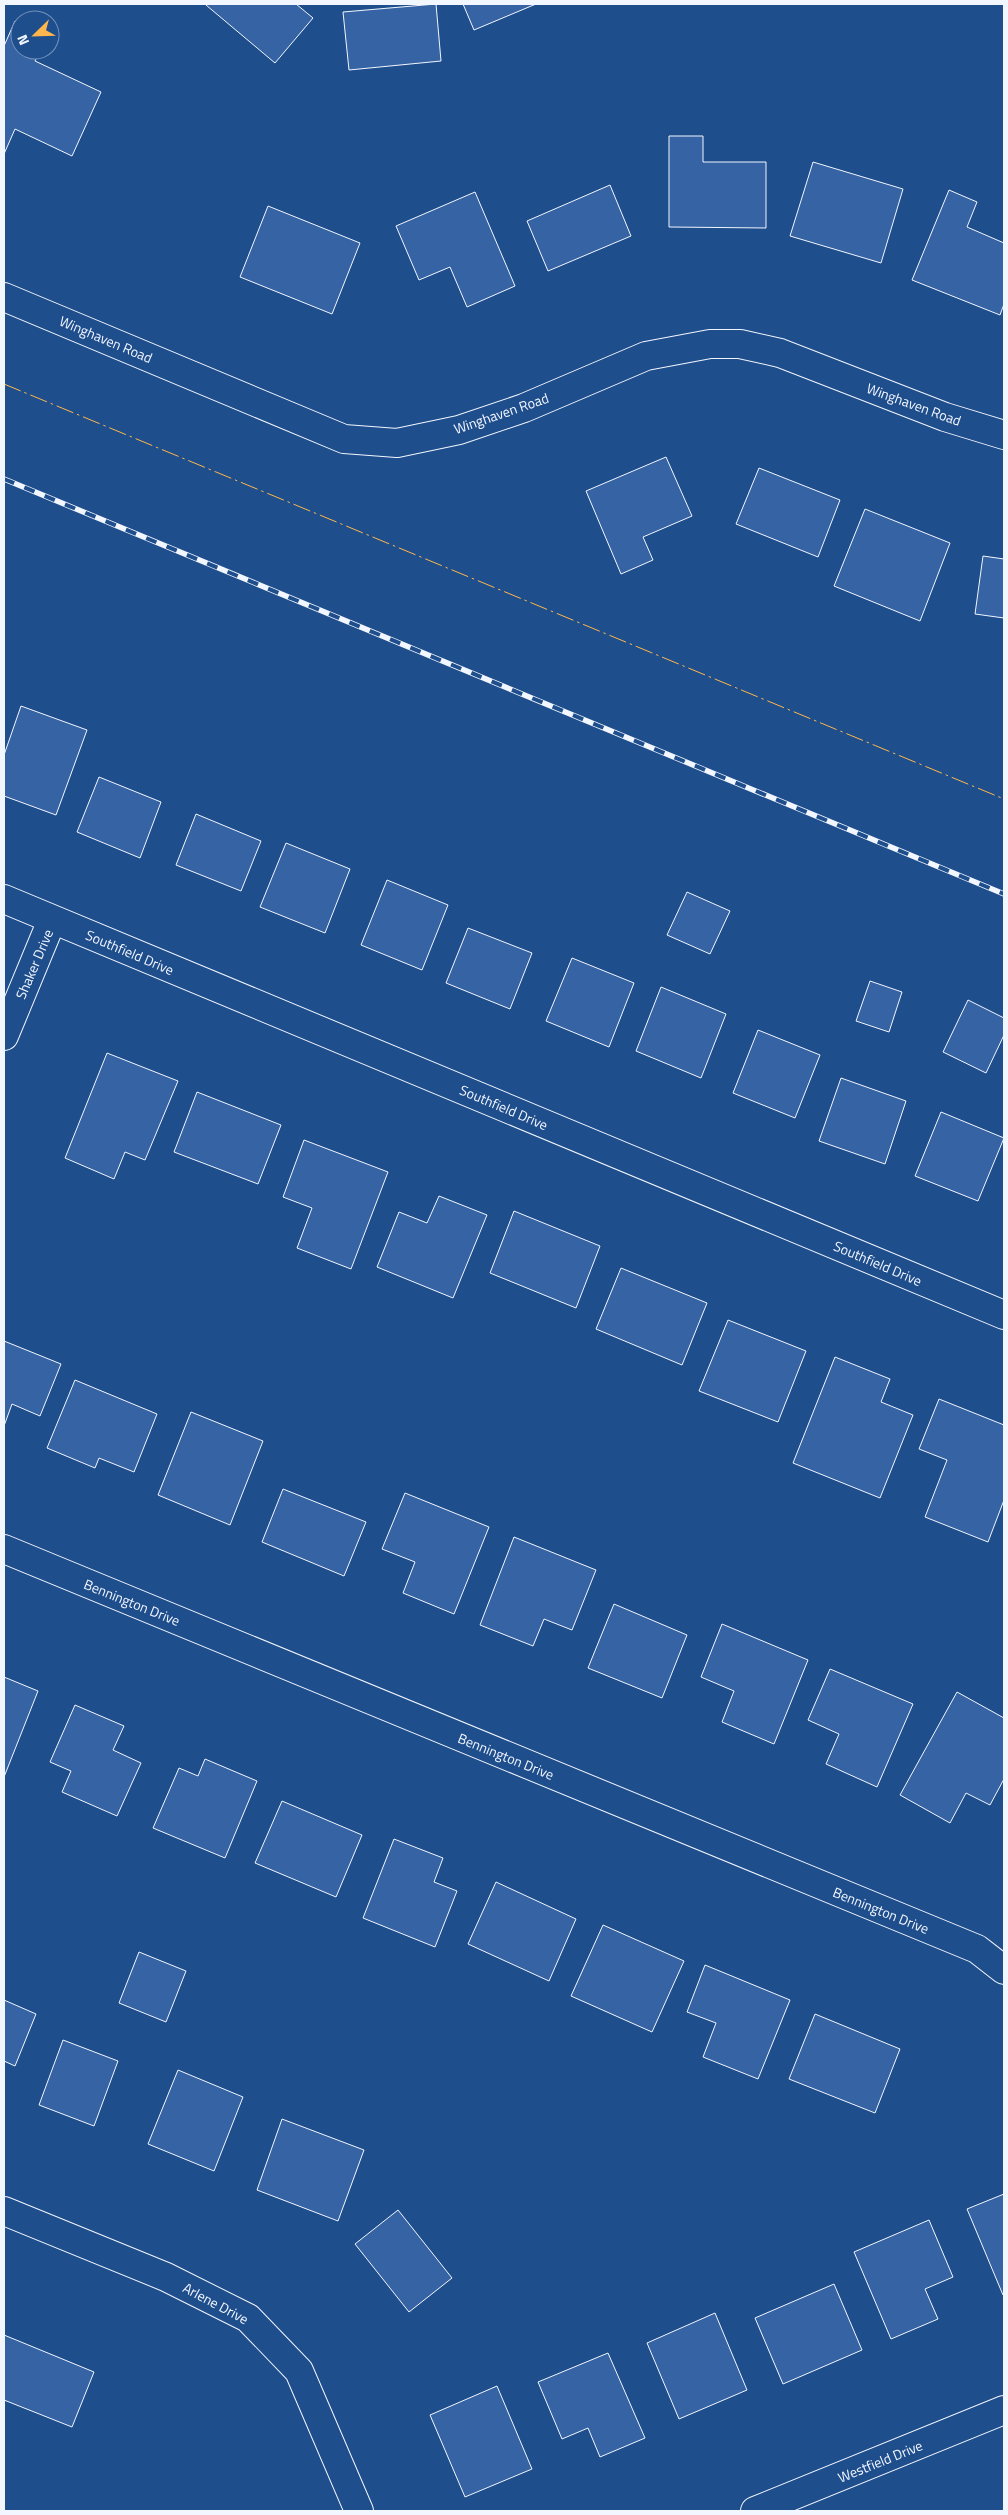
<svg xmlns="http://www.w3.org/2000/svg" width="1008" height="2515" font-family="'Titillium Web',sans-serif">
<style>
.building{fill:#3563a3;stroke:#f2f6ff}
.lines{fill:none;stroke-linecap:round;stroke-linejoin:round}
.minor-casing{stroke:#f2f6ff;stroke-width:30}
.minor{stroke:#1f4e8c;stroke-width:28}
.rail-casing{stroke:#f2f6ff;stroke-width:5.5}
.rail{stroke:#1f4e8c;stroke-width:4;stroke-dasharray:11;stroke-linecap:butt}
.power{stroke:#ffb74d;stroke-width:1;stroke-dasharray:18 4 2.5 4;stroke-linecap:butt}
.labels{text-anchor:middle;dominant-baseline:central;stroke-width:4;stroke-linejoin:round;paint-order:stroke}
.street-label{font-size:14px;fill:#f2f6ff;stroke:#1f4e8c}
</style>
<rect width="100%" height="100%" fill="#1f4e8c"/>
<path class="building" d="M207 4H296L313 18 275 63 206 5Z
M436 4 441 61 349 70 343 12Z
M463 4H536L474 30Z
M15 21 20 23V50H40L35 61 101 92 72 156 15 129 4 154V46Z
M669 136H703V162H766V228L669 227Z
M813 162 903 189 881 263 790 236Z
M610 185 631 236 548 271 527 221Z
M949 190 977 202 967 227 1004 243V304L1000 315 912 280Z
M475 192 515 286 467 307 450 267 419 280 396 226Z
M268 206 360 243 332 314 240 277Z
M666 457 692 516 643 537 653 560 621 574 586 491Z
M759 468 840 500 818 557 736 524Z
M865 509 950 543 920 621 834 586Z
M983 556 1004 559V618L975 614Z
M21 706 87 730 56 815 4 796V755Z
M99 777 161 802 140 858 77 832Z
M196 814 261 841 241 891 176 865Z
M286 843 350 869 325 933 260 907Z
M387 880 448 905 422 970 361 945Z
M687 892 730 911 710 954 667 935Z
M468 928 532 953 510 1009 446 983Z
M572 958 634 983 609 1047 546 1021Z
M870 981 902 992 889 1032 856 1021Z
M661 987 726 1014 701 1078 636 1051Z
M968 1000 1004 1018V1035L986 1073 943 1052Z
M758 1030 820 1055 795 1118 733 1093Z
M107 1053 178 1081 145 1160 125 1152 114 1179 65 1158Z
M841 1078 906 1101 885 1164 819 1141Z
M197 1092 281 1125 258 1184 174 1152Z
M941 1112 1004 1138 978 1201 915 1176Z
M304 1140 388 1172 351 1269 297 1248 312 1208 283 1197Z
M439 1196 487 1215 453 1298 377 1267 399 1212 427 1223Z
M514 1211 600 1246 576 1308 490 1273Z
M621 1268 707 1303 682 1365 596 1329Z
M728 1320 806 1351 778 1422 699 1391Z
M4 1341 61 1364 40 1416 12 1404 4 1426Z
M835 1357 890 1379 881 1402 913 1415 880 1498 793 1463Z
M75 1380 157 1414 134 1472 99 1458 95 1468 47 1448Z
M939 1399 1004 1425V1500L988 1542 925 1517 947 1460 919 1449Z
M191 1412 263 1441 230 1525 158 1495Z
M283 1489 366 1522 344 1576 262 1542Z
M405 1493 489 1527 454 1614 403 1593 415 1562 382 1549Z
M514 1537 596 1570 572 1630 544 1619 533 1646 480 1625Z
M614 1604 687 1635 662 1698 588 1668Z
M722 1624 808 1660 774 1744 722 1722 734 1691 701 1677Z
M830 1669 913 1704 877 1787 826 1764 839 1734 808 1720Z
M4 1677 38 1691 4 1777Z
M957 1692 1004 1718V1779L990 1805 966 1793 950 1823 900 1795Z
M75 1705 124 1726 113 1750 141 1763 117 1816 62 1792 71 1771 50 1762Z
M205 1759 257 1781 225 1858 153 1828 179 1768 198 1776Z
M282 1801 362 1835 336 1897 255 1863Z
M394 1839 443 1858 434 1882 457 1891 435 1947 363 1918Z
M496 1882 576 1919 549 1981 468 1944Z
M603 1925 684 1961 652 2032 571 1996Z
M139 1952 186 1971 166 2022 119 2003Z
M705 1965 790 2000 758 2079 703 2057 716 2023 687 2012Z
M4 2000 36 2014 15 2066 4 2061Z
M815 2014 900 2049 875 2113 789 2079Z
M63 2040 118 2061 94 2126 39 2105Z
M178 2070 243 2097 214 2171 148 2144Z
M282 2119 364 2150 338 2221 257 2190Z
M1004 2194V2294L1003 2295 967 2209Z
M398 2210 452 2278 409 2312 355 2244Z
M929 2220 953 2277 925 2289 938 2319 891 2339 854 2252Z
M834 2284 862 2350 783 2384 755 2318Z
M715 2313 747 2390 679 2419 647 2343Z
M4 2335 94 2372 72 2427 4 2400Z
M608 2353 645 2438 600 2457 588 2428 562 2439 538 2382Z
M497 2386 532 2469 465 2497 430 2415Z"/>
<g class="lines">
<g class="minor-casing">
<path id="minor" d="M4 297 344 439 397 443 459 430 524 408 646 356 710 344H740L780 353 945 417 1004 435
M4 899 1004 1315
M4 1036 52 920
M4 1549 977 1949 1004 1970
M4 2211 166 2277 248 2318 299 2371 359 2511
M755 2511 1004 2410"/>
</g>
<use href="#minor" class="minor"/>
<g class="rail-casing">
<path id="rail" d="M4 479 1004 894"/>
</g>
<use href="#rail" class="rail"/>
<path class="power" d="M4 384 1004 799"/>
</g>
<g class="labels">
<g class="street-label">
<text transform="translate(106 339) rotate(23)">Winghaven Road</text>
<text transform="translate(914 404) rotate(20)">Winghaven Road</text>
<text transform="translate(501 413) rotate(-19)">Winghaven Road</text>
<text transform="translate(130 952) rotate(23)">Southfield Drive</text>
<text transform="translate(34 964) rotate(-67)">Shaker Drive</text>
<text transform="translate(504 1107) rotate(23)">Southfield Drive</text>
<text transform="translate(878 1263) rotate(23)">Southfield Drive</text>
<text transform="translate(132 1602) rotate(22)">Bennington Drive</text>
<text transform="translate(506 1756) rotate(22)">Bennington Drive</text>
<text transform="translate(881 1910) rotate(22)">Bennington Drive</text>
<text transform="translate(216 2303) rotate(28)">Arlene Drive</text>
<text transform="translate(880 2461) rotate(-22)">Westfield Drive</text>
</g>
</g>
<rect width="1008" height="2515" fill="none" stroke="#f2f6ff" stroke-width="10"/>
<g transform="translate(35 35) rotate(247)"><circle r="24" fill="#1f4e8c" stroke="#7391ba"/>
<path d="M0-4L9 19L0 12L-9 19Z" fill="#ffb74d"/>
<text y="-8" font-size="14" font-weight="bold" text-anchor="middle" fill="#f2f6ff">N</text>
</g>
</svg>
